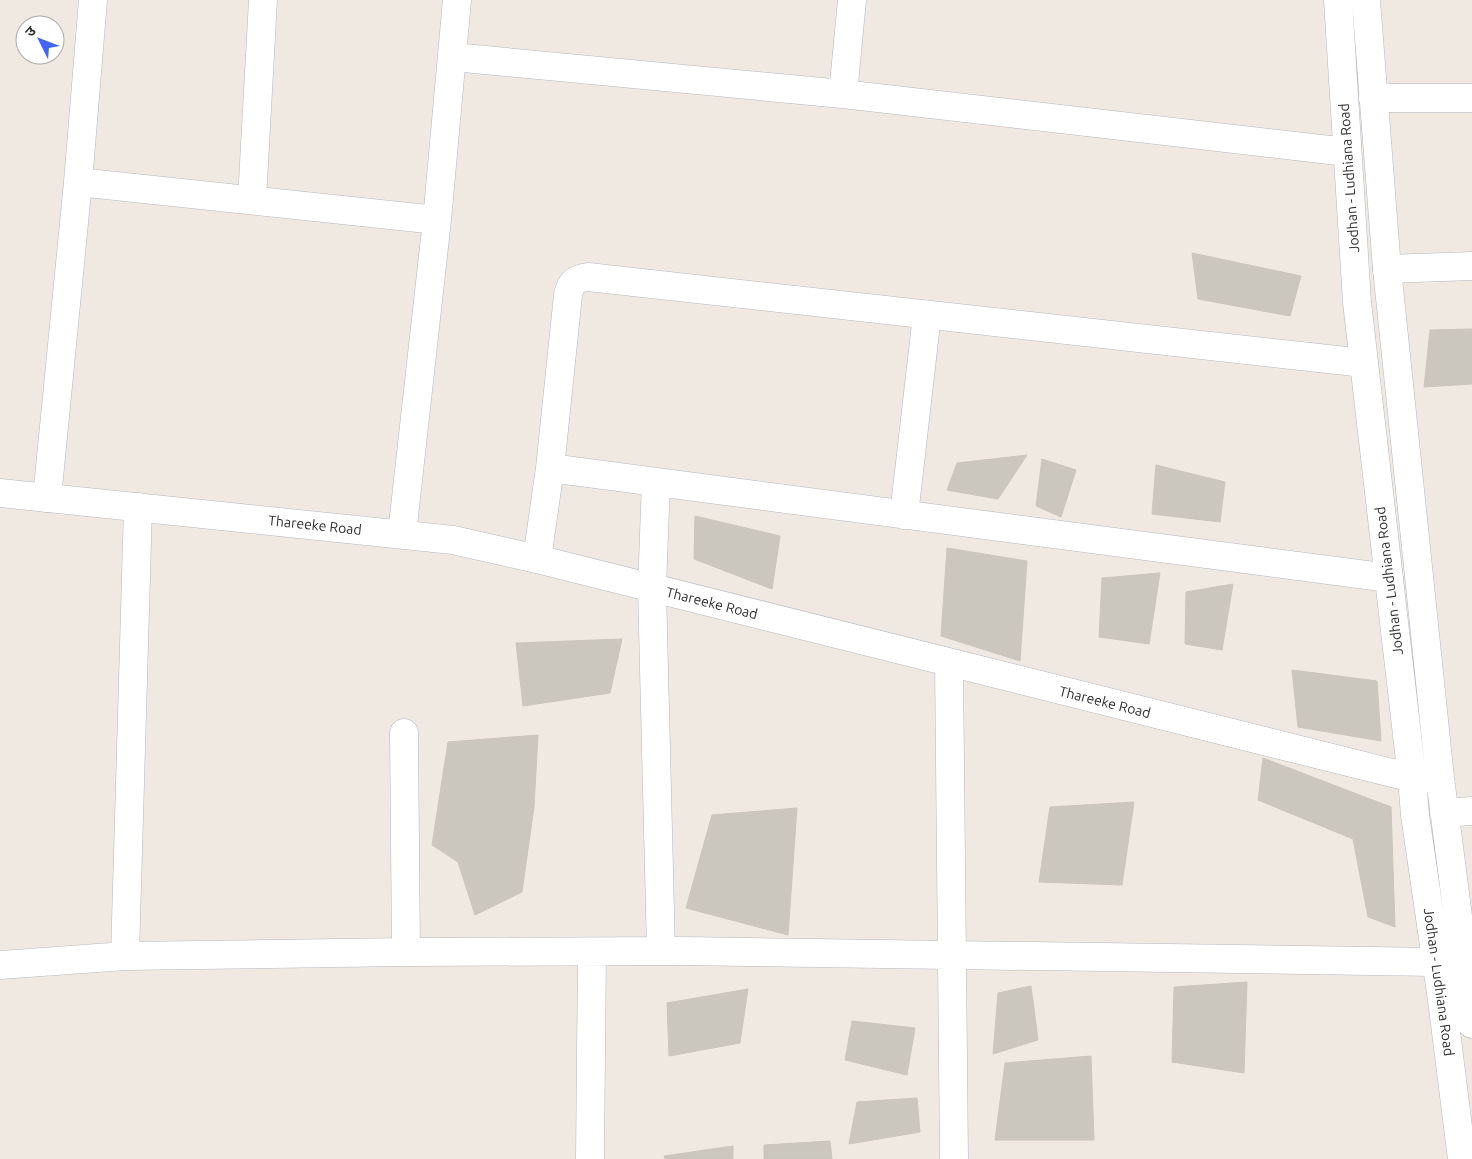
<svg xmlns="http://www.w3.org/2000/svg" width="1472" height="1159" font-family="Ubuntu,'Noto Sans Devanagari',sans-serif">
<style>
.building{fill:#cbc7bf;stroke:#cbc5ba}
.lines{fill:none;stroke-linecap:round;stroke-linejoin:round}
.minor-casing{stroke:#b4b7c1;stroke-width:29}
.tertiary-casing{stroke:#b4b7c1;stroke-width:29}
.minor{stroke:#fff;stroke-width:28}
.tertiary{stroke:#fff;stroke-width:28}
.labels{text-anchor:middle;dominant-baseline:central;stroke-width:4;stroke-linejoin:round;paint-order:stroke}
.street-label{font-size:14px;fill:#2e2e2e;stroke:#fff}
</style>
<rect width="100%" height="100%" fill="#efe9e1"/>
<path class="building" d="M1192 253 1301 276 1290 316 1198 299Z
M1472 329V384L1424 387 1430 330Z
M1027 455 998 499 947 490 957 463Z
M1042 459 1076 470 1061 517 1036 506Z
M1156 465 1225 482 1220 522 1152 514Z
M695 516 780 536 772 589 694 559Z
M947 548 1027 561 1020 661 941 636Z
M1160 573 1149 644 1099 637 1102 578Z
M1233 584 1222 650 1185 644 1186 592Z
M622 639 610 693 523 706 516 643Z
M1292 670 1377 681 1381 741 1298 727Z
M538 735 534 807 522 892 475 915 458 862 432 845 448 742Z
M1263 758 1391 807 1395 927 1368 917 1353 839 1258 800Z
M1134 802 1122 885 1039 882 1050 807Z
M797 808 788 935 686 908 712 815Z
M1247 982 1244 1073 1172 1062 1174 987Z
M1031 986 1038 1040 993 1054 998 993Z
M748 989 740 1043 669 1056 667 1003Z
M852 1021 915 1028 907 1075 845 1060Z
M1091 1056 1094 1140H995L1005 1063Z
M917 1098 920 1132 849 1144 857 1102Z
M830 1141 832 1159H764V1145Z
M733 1146V1159H665L664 1156Z"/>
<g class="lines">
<g class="minor-casing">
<path id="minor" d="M453 57 843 94 1347 152
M843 94 852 0
M1373 98H1472
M78 182 437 220
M252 200 263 0
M1387 269 1472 266
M550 468 1389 578
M656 482 652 588 661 951
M47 498 78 182 93 0
M904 515 927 315
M402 534 437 220 457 0
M537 559 550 468 568 295C571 282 575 279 588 277L1364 363
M949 663 954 1159
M404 733 406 952
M125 956 138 507
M0 965 125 956 406 952 683 951 1436 962
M590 1159 592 952"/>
</g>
<g class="tertiary-casing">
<path id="tertiary" d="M1338 0 1357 302 1412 778 1415 815 1442 1000 1462 1159
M1366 0 1387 269 1440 778 1472 1024
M0 493 453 540 537 559 1412 778H1440
M1444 813 1472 811"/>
</g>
<use href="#minor" class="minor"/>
<use href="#tertiary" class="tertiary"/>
</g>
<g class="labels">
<g class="street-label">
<text transform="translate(1349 178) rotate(-94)">Jodhan - Ludhiana Road</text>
<text transform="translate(315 525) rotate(6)">Thareeke Road</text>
<text transform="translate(1389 581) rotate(-97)">Jodhan - Ludhiana Road</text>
<text transform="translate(712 603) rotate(14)">Thareeke Road</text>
<text transform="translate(1105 702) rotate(14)">Thareeke Road</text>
<text transform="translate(1439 982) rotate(82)">Jodhan - Ludhiana Road</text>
</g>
</g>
<g transform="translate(40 40) rotate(312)"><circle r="24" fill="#ffffff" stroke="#ababab"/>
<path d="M0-4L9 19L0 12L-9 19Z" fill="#4264fb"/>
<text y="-8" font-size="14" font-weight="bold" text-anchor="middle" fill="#2e2e2e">उ</text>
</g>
</svg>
